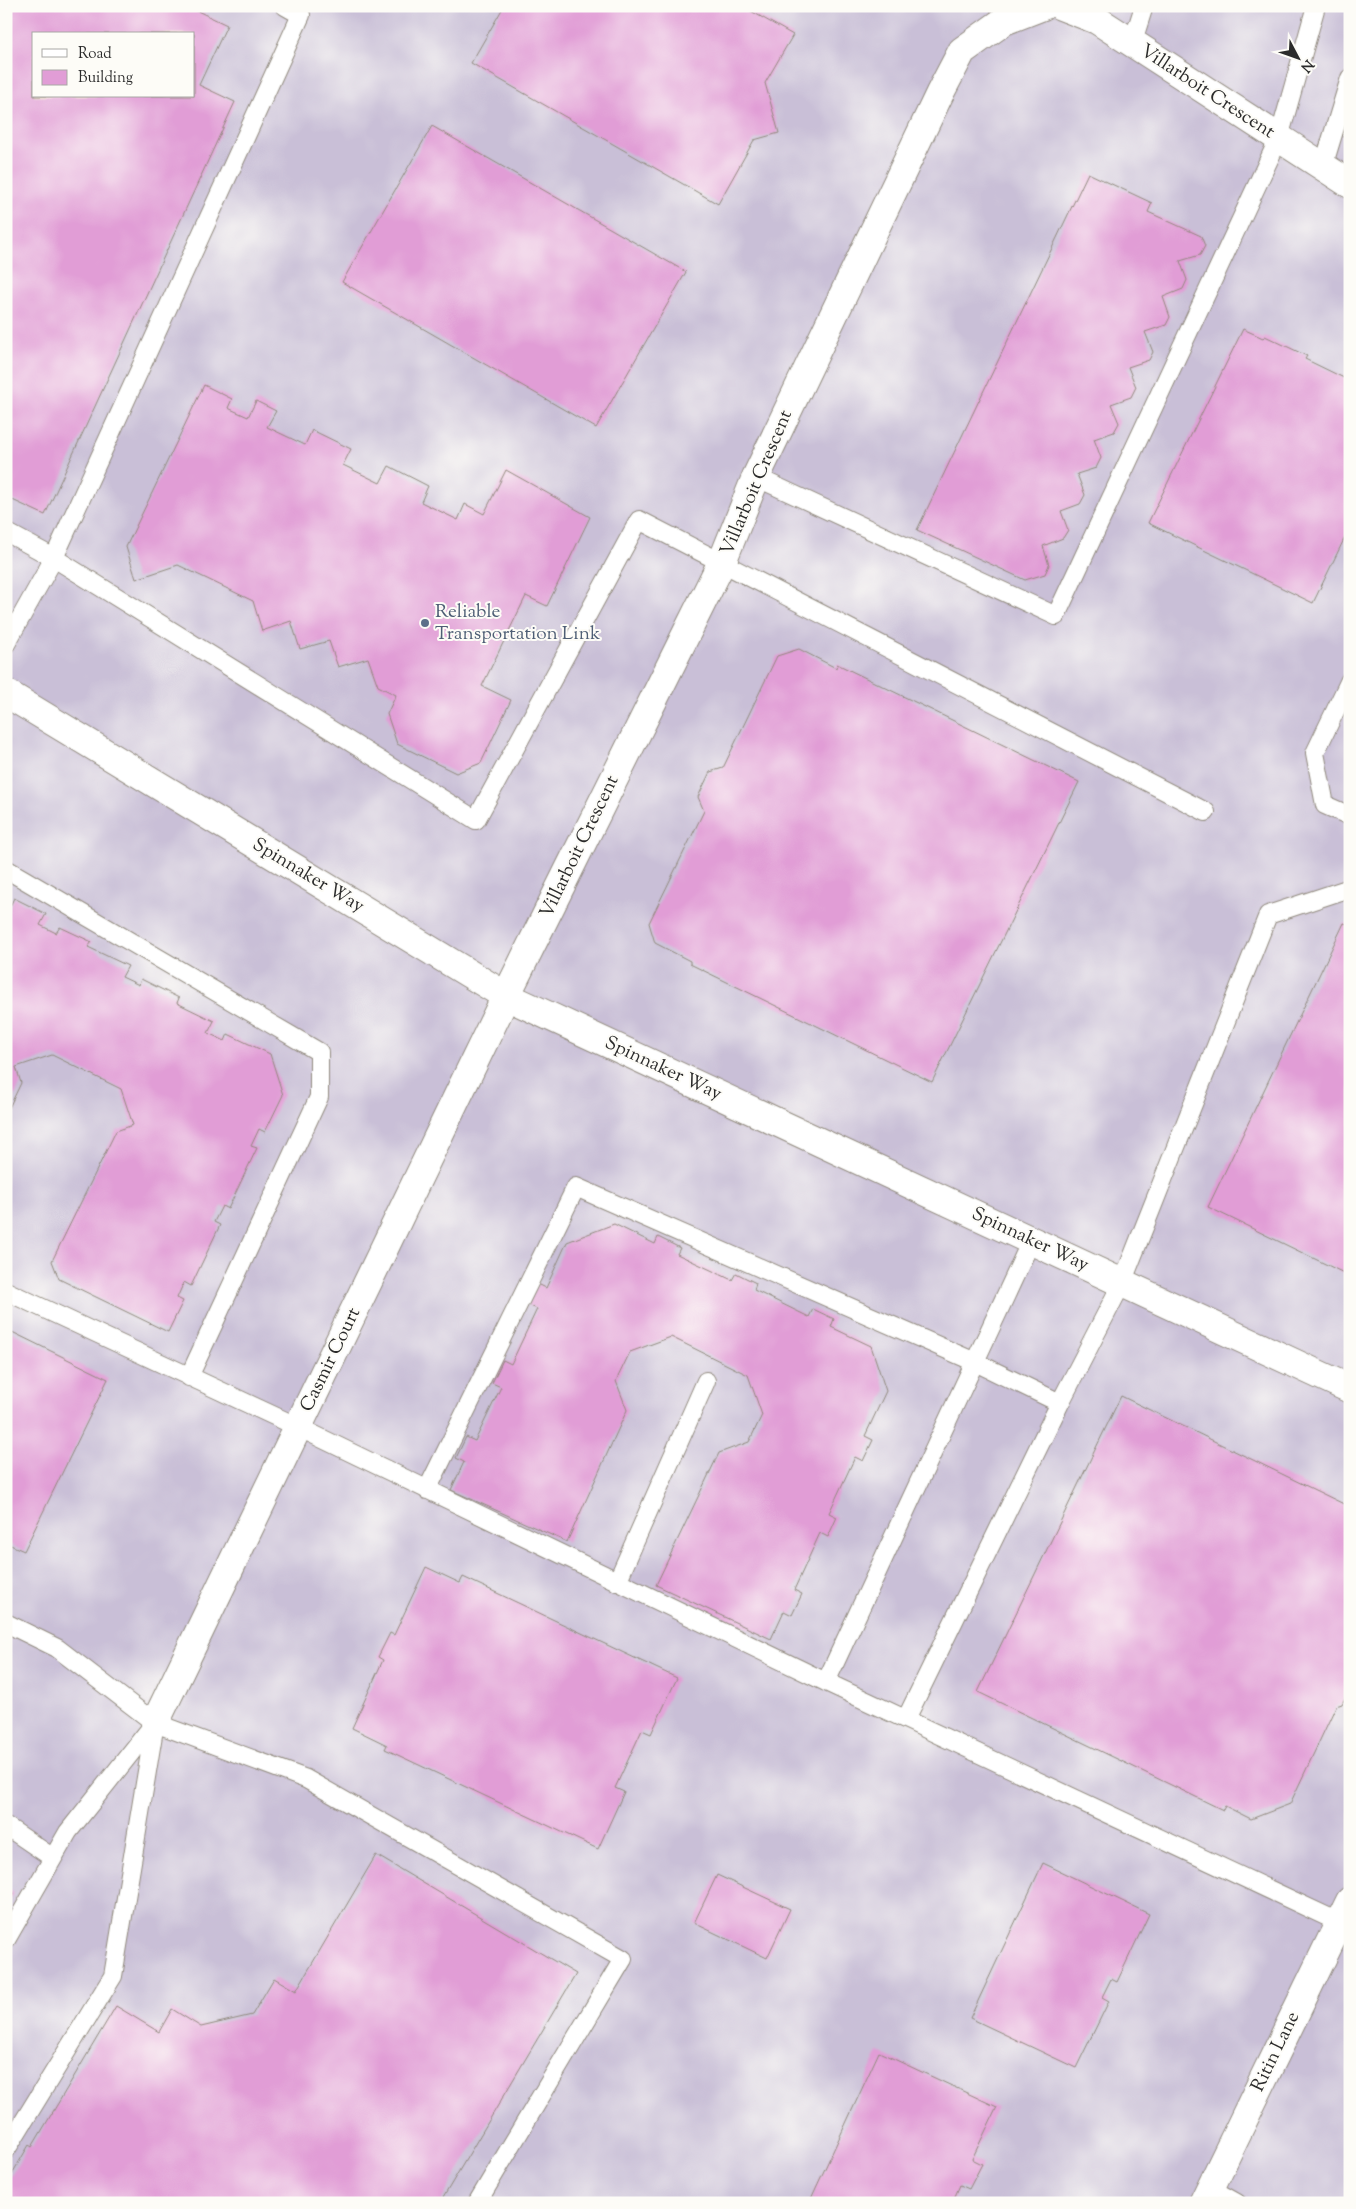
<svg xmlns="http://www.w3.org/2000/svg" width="1356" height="2209" font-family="'Sorts Mill Goudy',serif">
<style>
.industrial{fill:#c9bfd7;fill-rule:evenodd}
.building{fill:#e19dd6;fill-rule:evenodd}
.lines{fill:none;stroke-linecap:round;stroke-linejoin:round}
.lane-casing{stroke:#90897d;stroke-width:20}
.street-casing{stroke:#90897d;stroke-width:30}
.lane{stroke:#fff;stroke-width:18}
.street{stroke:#fff;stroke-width:28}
.service-dot{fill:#5c6f8a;stroke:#fdfcf7;stroke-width:2}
.labels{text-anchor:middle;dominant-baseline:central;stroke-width:4;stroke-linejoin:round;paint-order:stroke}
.street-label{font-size:19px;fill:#2b2b2b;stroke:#fdfcf7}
.service-label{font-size:19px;fill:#4e5e75;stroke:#fdfcf7;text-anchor:start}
</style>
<rect width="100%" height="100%" fill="#fdfcf7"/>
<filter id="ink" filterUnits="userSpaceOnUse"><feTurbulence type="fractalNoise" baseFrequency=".02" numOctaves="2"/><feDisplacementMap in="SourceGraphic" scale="10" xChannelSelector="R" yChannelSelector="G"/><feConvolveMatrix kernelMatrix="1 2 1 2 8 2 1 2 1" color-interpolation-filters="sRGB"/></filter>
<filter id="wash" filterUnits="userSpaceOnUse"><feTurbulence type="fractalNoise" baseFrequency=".0096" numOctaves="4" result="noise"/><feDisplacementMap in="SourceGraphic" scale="20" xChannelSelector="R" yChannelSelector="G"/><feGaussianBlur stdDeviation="1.12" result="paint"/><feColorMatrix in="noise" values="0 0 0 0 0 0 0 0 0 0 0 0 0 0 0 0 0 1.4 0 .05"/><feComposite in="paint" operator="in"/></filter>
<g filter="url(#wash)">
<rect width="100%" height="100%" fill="#f5e7cf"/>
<path class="industrial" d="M6 6H1350V2203H6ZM34 34H194V96H34Z"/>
<g id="blocks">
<path class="building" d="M6 6H159L165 9 167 6H187L227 25 199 85 235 102 45 515 6 497ZM34 34H194V96H34Z
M504 6H742L793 35 765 83 779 133 754 140 718 204 471 63Z
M432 126 686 272 596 428 342 282Z
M1088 173 1152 203 1148 212 1201 236 1205 246 1200 255 1180 261 1187 280 1183 289 1163 297 1170 317 1166 325 1145 332 1153 352 1149 360 1128 367 1136 387 1131 397 1111 404 1119 423 1114 432 1094 439 1101 458 1096 468 1077 474 1085 495 1080 504 1061 511 1068 530 1063 538 1043 546 1049 565 1045 574 1025 580 917 530Z
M1243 329 1263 338 1265 336 1307 356 1305 359 1344 378 1346 374 1350 375V527L1313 603 1148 523Z
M204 385 232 399 228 408 248 417 256 401 276 411 267 427 305 445 312 430 351 449 343 465 380 483 389 466 428 486 421 502 458 520 465 504 484 514 506 470 590 517 547 606 526 596 482 686 511 700 481 763 456 773 397 744 387 714 396 695 378 686 368 658 338 667 329 641 300 649 291 621 262 631 253 601 178 565 136 579 126 547Z
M799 649 836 668 837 664 1079 782 932 1082 690 964V961L655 943 649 923 704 811 698 797 710 772 723 768 777 656Z
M14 898 46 914 40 925 56 933 60 927 92 942 88 947 128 966 122 977 139 985 141 979 179 998 177 1003 214 1021 208 1033 225 1041 228 1034 270 1054 283 1095 265 1132 259 1129 251 1146 257 1148 228 1209 222 1206 214 1222 220 1225 191 1286 184 1282 177 1298 183 1301 168 1332 59 1279 52 1261 116 1131 133 1125 121 1089 52 1055 16 1067 21 1083 6 1114V914Z
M1344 923 1350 925V1276L1208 1207Z
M614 1224 655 1244 658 1237 680 1248 677 1254 732 1280 736 1273 756 1283 754 1290 809 1317 813 1309 834 1319 831 1327 871 1346 886 1391 865 1436 873 1440 863 1461 855 1457 829 1513 837 1517 828 1537 820 1533 794 1590 802 1594 792 1615 784 1611 771 1639 656 1585 719 1453 749 1442 762 1415 748 1375 671 1337 630 1352 616 1381 627 1410 567 1542 451 1490 464 1462 456 1458 466 1437 475 1441 501 1387 492 1383 503 1360 511 1364 537 1309 528 1305 538 1284 546 1288 567 1242Z
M6 1329 108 1379 24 1551 6 1543Z
M1121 1396 1350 1507V1688L1342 1704 1336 1706 1290 1804 1251 1819 1225 1806 1223 1810 978 1692Z
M426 1567 460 1583 463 1577 677 1678 651 1734 642 1730 615 1788 624 1792 598 1849 385 1749 387 1745 352 1728 383 1660 378 1657 390 1633 394 1635Z
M376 1855 576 1974 440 2203H6V2184L29 2145 32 2147 116 2006 159 2032 172 2009 201 2027 252 2015 274 1978 296 1991Z
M1043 1863 1149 1914 1117 1982 1111 1979 1102 1997 1109 2001 1076 2068 970 2018Z
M717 1875 790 1909 767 1958 694 1923Z
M6 1889 14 1893 6 1906Z
M879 2052 997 2107 972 2159 982 2164 969 2189 960 2185 952 2203H809Z"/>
</g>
</g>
<g filter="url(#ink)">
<use href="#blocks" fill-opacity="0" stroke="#90897d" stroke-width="1"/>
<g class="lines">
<g class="lane-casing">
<path id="lane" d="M1132 44 1144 6
M1323 167 1350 78
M756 477 1056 616 1279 138 1316 6
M6 532 54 558 476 820 639 520 1206 812
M6 644 54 558 301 15 285 6
M1350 680 1315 753 1325 805 1350 816
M6 869 319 1052V1097L189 1377
M6 1291 298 1427 826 1682 1347 1926
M427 1490 576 1187 975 1362 1060 1403
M617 1582 706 1381
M6 1623 57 1648 155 1723 306 1779 623 1959 477 2203
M826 1682 1031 1241
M906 1719 1060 1403 1122 1283 1268 915 1350 888
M6 1826 53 1858
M6 1940 68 1832 153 1725
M6 2150 113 1976 155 1723
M1210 2188 1237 2203"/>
</g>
<g class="street-casing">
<path id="street" d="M1061 6 1097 20 1350 184
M6 693 506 996 1350 1389
M155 1723 506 996 722 562 756 477 940 93 962 51 1004 21 1043 6
M1203 2203 1350 1901"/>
</g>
<use href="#lane" class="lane"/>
<use href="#street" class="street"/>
</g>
</g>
<circle class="service-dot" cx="425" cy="623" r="5"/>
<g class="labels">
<g class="street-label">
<text transform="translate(1207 92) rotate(33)">Villarboit Crescent</text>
<text transform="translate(757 483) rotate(-67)">Villarboit Crescent</text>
<text transform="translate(580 847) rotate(-64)">Villarboit Crescent</text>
<text transform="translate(308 876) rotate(31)">Spinnaker Way</text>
<text transform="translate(663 1069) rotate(25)">Spinnaker Way</text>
<text transform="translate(1030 1240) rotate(25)">Spinnaker Way</text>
<text transform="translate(331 1360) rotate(-64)">Casmir Court</text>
<text transform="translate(1276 2052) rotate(-64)">Ritin Lane</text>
</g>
<g class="service-label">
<text x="435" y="612">Reliable<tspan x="435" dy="22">Transportation Link</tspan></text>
</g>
</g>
<rect width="1356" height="2209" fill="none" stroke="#fdfcf7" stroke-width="25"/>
<rect x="32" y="32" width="162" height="65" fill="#fdfcf7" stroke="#a9a8a5"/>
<rect x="42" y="49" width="25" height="8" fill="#ffffff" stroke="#a9a8a5"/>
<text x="78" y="58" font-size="15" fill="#2b2b2b">Road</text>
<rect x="42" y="70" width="25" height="15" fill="#e19dd6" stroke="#a9a8a5"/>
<text x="78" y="82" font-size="15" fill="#2b2b2b">Building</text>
<g transform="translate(1298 58) rotate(131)" stroke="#fdfcf7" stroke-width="4" paint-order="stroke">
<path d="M0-4L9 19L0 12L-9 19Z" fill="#2b2b2b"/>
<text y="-8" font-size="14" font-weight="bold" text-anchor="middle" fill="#2b2b2b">N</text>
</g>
</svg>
